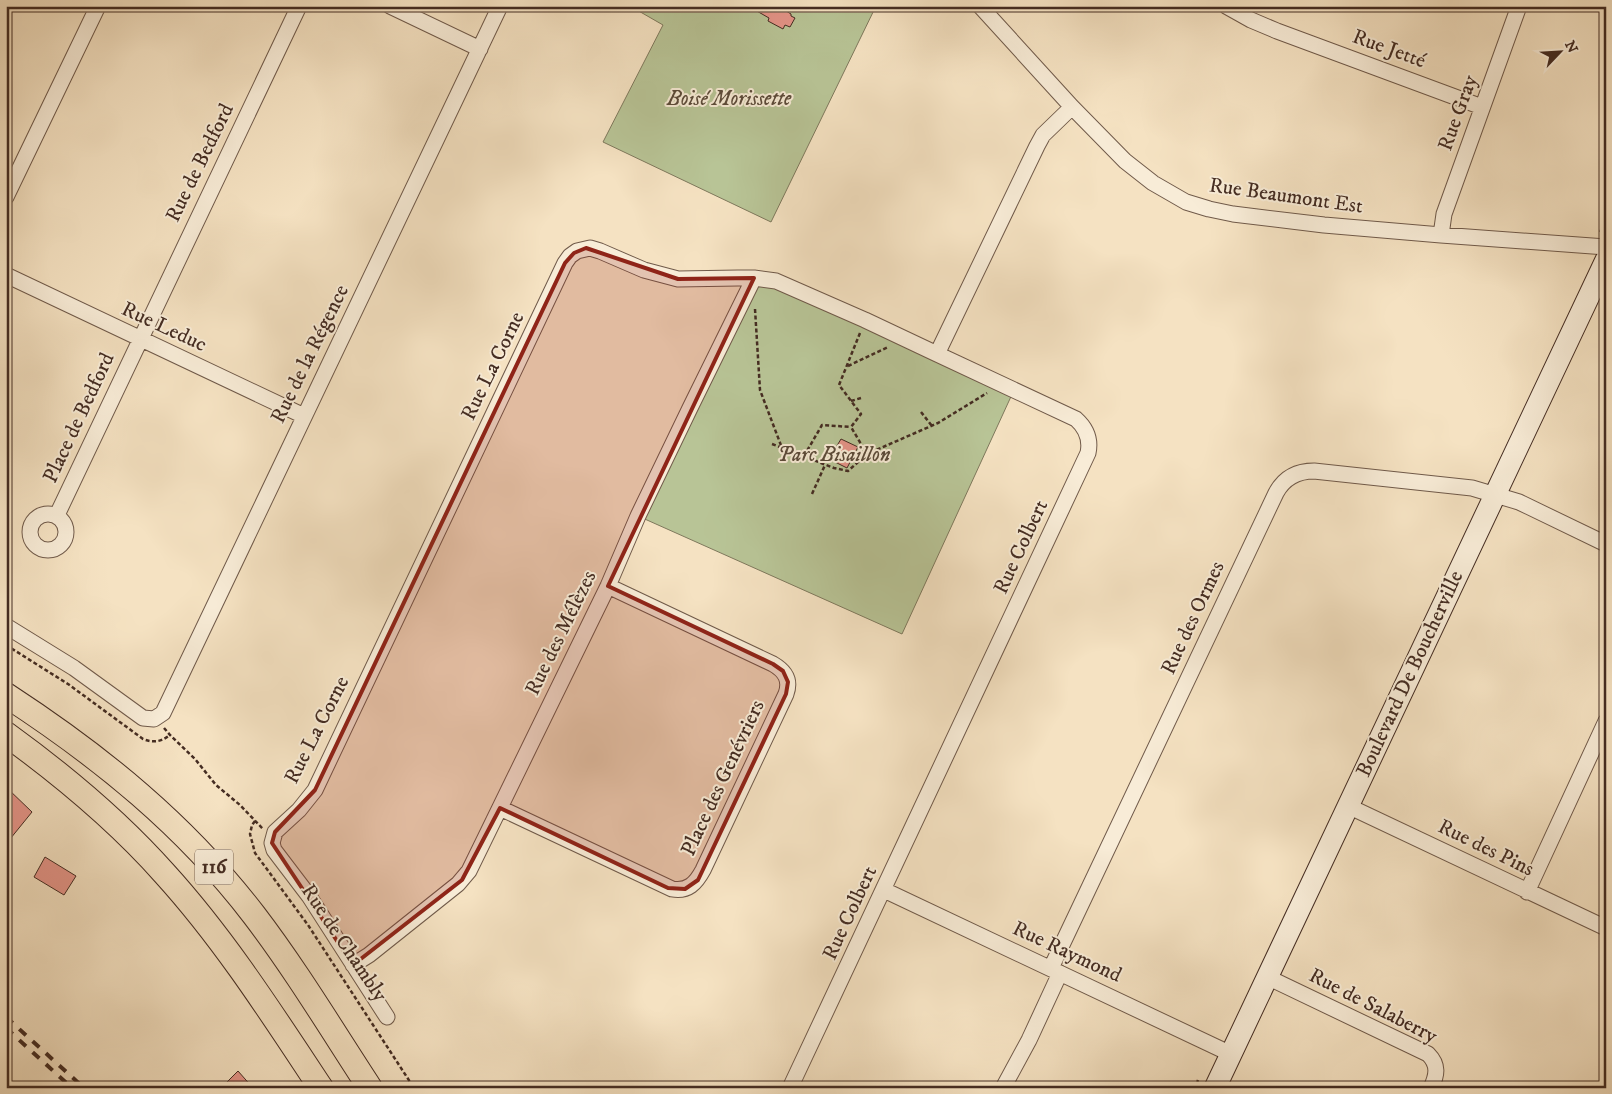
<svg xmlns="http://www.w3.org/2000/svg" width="1612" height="1094" font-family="'IM FELL DW Pica',serif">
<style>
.green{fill:#b8c496;stroke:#7e785c}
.building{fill:#e49488;stroke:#442c22}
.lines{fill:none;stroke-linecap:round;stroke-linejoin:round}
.street-casing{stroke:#705a4a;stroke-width:17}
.secondary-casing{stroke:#442c22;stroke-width:23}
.primary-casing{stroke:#442c22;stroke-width:26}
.path{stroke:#442c22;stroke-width:2.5;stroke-dasharray:4 2.5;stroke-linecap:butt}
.street{stroke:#f8ecd7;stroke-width:15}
.secondary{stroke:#f8ecd7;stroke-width:21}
.primary{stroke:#f5e2c2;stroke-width:24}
.rail{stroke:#442c22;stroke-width:4;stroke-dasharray:9 9;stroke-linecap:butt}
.marked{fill:#8f2418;fill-opacity:0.2;stroke:#8f2418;stroke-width:4;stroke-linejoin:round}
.labels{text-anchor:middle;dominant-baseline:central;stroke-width:4;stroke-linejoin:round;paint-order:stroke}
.shield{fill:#f8ecd7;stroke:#7a6658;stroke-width:1}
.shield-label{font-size:20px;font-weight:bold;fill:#442c22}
.street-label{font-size:21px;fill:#442c22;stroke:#f8ecd7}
.park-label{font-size:21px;font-style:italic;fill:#5b4a39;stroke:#f8ecd7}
</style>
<rect width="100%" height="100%" fill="#f5e2c2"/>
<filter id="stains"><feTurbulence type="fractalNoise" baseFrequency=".004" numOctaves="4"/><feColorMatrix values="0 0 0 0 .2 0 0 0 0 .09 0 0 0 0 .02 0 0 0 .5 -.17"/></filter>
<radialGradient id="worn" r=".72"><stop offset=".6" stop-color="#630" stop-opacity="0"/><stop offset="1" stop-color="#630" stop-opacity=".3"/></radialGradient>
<path class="green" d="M630 6H876L771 222 603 142 663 25Z
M754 278 1014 390 902 634 638 516Z"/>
<path class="building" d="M748 6H778L791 14V16L795 18 790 27 785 25 783 29 768 21 769 18Z
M841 439 858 447 847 468 829 459Z
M6 787 32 812 6 844Z
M45 857 76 876 64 895 34 877Z
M238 1071 253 1088H221Z"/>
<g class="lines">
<g class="street-casing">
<path id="street" d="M390 6 480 49
M980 6 1072 107 1125 161 1153 183 1186 202 1209 209 1233 214 1324 225 1441 235 1606 247
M1226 6 1251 20 1277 31 1482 107
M6 197 98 6
M1441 235 1444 214 1519 6
M6 275 304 416
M30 532a18 18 0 1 1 36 0a18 18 0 1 1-36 0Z
M57 515 299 6
M6 626 74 668 143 718 154 719 163 713 500 6
M1348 806 1606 928
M500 808 672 889C688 892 696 883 703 870L786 694C791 680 785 671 773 664L608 586
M884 890 1231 1054
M1527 892 1606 721
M353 965 369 955 458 884 469 871 608 586 638 516 690 408 754 278
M1051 968 1276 493C1284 478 1297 471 1314 471L1472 488 1519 502 1606 544
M1267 977 1428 1054C1439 1065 1437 1075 1431 1088
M387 1017 309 896 274 850 272 843 275 832 299 810 315 790 565 263 570 256 577 251 590 248 600 251 644 270 678 279 738 278H754L776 281 865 320 937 354
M790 1088 1088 453C1091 439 1086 428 1076 419L937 354 1037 146 1043 135 1072 107
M1003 1088 1029 1040 1060 973"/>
</g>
<g class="secondary-casing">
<path id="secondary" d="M1215 1088 1606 260"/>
</g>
<g class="primary-casing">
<path id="primary" d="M6 695C101 757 185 825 254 915 296 970 332 1030 370 1088
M6 734C64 776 118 821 165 874 224 939 272 1014 321 1088"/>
</g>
<path class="path" d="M1600 232 1606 220
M755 309 760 390 782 448
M860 333 839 385 861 414 851 427 867 454
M848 366 888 347
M851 401 861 398
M921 412 932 426
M772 444 834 468 848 471 867 454 938 423 987 393
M804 456 822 425 851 427
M812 494 825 465
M6 645 68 684 143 739C153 743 161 742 170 735
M164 728 170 735 195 759 216 785 240 805 263 829
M255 821 252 825 250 834 255 853 308 925 414 1088
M1195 1088 1198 1080"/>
<use href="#street" class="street"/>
<use href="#secondary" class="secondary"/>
<use href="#primary" class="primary"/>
<path class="rail" d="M6 1017 84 1088
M6 1028 72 1088"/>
</g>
<path class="marked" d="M586 248 678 279 754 278 608 586 773 664 783 671 788 682 786 694 698 880 685 889 668 888 500 808 462 880 353 965 272 843 275 832 315 790 565 263 574 253Z"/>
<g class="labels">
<rect class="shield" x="195" y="849.5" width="38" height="35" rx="4"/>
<g class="shield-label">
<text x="214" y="867">116</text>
</g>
<g class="street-label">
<text transform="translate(1389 49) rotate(20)">Rue Jetté</text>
<text transform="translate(1458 113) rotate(-70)">Rue Gray</text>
<text transform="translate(200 163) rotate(-64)">Rue de Bedford</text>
<text transform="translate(1286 196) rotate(8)">Rue Beaumont Est</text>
<text transform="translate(164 327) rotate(25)">Rue Leduc</text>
<text transform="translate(310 354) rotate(-64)">Rue de la Régence</text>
<text transform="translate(493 366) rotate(-64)">Rue La Corne</text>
<text transform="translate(79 418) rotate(-65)">Place de Bedford</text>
<text transform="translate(1021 547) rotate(-65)">Rue Colbert</text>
<text transform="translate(1193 618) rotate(-65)">Rue des Ormes</text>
<text transform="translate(561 633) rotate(-64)">Rue des Mélèzes</text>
<text transform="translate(1410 674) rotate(-65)">Boulevard De Boucherville</text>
<text transform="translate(317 730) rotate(-63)">Rue La Corne</text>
<text transform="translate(723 778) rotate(-65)">Place des Genévriers</text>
<text transform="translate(1486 848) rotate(26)">Rue des Pins</text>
<text transform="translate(850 913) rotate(-65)">Rue Colbert</text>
<text transform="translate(344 943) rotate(56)">Rue de Chambly</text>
<text transform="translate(1067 952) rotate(25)">Rue Raymond</text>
<text transform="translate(1373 1006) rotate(27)">Rue de Salaberry</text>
</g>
<g class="park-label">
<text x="729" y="99">Boisé Morissette</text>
<text x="834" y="455">Parc Bisaillon</text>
</g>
</g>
<rect width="1612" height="1094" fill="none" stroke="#f5e2c2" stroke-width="25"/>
<rect x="8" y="8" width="1597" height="1079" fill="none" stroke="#442c22" stroke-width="2.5"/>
<rect x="12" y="12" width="1587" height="1069" fill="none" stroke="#442c22"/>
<g transform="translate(1560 52) rotate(65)" stroke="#f8ecd7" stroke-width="4" paint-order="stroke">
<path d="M0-4L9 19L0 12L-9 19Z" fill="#442c22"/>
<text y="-8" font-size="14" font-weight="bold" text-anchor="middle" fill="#442c22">N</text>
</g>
<rect width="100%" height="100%" filter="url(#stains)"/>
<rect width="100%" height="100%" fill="url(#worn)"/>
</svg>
